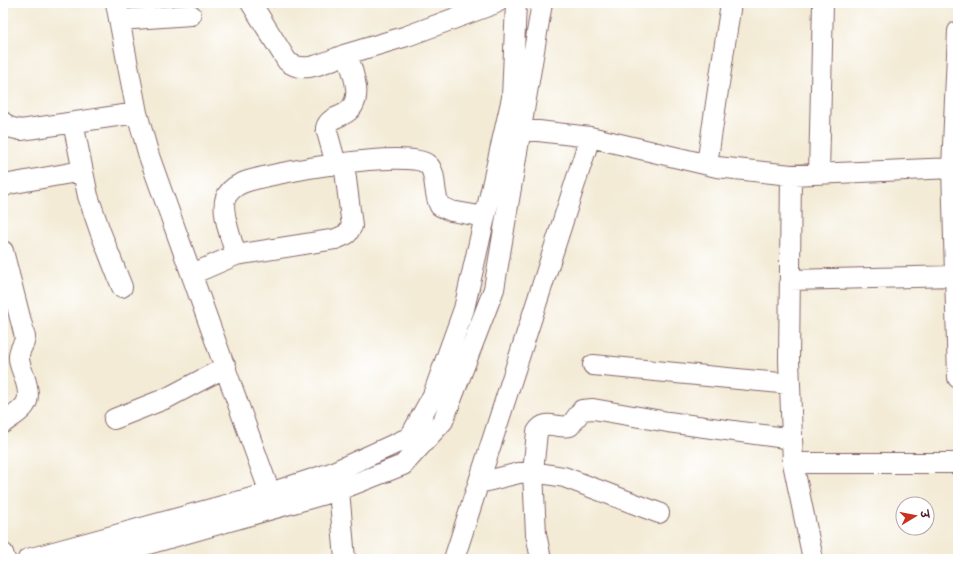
<svg xmlns="http://www.w3.org/2000/svg" width="961" height="562" font-family="Caveat,'Playpen Sans Deva',sans-serif">
<style>
.lines{fill:none;stroke-linecap:round;stroke-linejoin:round}
.minor-casing{stroke:#856667;stroke-width:22}
.minor{stroke:#fff;stroke-width:20}
</style>
<rect width="100%" height="100%" fill="#fff"/>
<filter id="ink" filterUnits="userSpaceOnUse"><feTurbulence type="fractalNoise" baseFrequency=".025" numOctaves="2"/><feDisplacementMap in="SourceGraphic" scale="8" xChannelSelector="R" yChannelSelector="G"/><feConvolveMatrix kernelMatrix="1 2 1 2 8 2 1 2 1" color-interpolation-filters="sRGB"/></filter>
<filter id="wash" filterUnits="userSpaceOnUse"><feTurbulence type="fractalNoise" baseFrequency=".012" numOctaves="4" result="noise"/><feDisplacementMap in="SourceGraphic" scale="16" xChannelSelector="R" yChannelSelector="G"/><feGaussianBlur stdDeviation="0.9" result="paint"/><feColorMatrix in="noise" values="0 0 0 0 0 0 0 0 0 0 0 0 0 0 0 0 0 1.4 0 .05"/><feComposite in="paint" operator="in"/></filter>
<g filter="url(#wash)">
<rect width="100%" height="100%" fill="#f3ebd6"/>
</g>
<g filter="url(#ink)">
<g class="lines">
<g class="minor-casing">
<path id="minor" d="M116 3 137 113 149 156 270 493
M251 3 287 61C304 76 329 60 347 54
M119 20 191 15
M958 31 952 168 958 378
M3 122 8 127 21 130 137 113
M73 123 88 196 100 231 122 287
M521 129 590 137 717 167 791 175
M336 164 326 128C328 120 335 118 342 115 367 103 353 74 347 54L407 36 496 3
M707 164 731 3
M819 174 823 3
M3 187 9 184 82 171
M3 251 25 337C25 345 18 349 19 358 19 364 22 370 24 376 34 404 25 408 3 423
M236 255C232 241 218 205 228 194 232 188 239 184 245 182 271 173 407 148 427 164 438 172 432 192 440 206L451 211 485 217
M192 274 236 255 336 239 347 234 352 226 344 163
M790 280 955 276
M593 365 790 384
M114 419 167 398 226 367
M793 463H958
M334 478 339 490 345 559
M479 483 519 473 533 472 536 534 541 559
M659 513 564 477 533 472 537 432C545 418 557 429 570 426L582 410 593 409 668 422 792 439
M3 553 5 559
M28 559 270 493 331 473 410 437 433 395 464 309 512 98 516 3
M95 559 339 490 403 465 443 421 494 289 542 3
M454 559 590 137
M813 559 793 463 789 360 791 175 952 168"/>
</g>
<use href="#minor" class="minor"/>
</g>
</g>
<rect width="961" height="562" fill="none" stroke="#fff" stroke-width="16"/>
<g transform="translate(915 516) rotate(80)"><circle r="19" fill="#ffffff" stroke="#b7a5aa"/>
<path d="M0-3L7 15L0 10L-7 15Z" fill="#c8321e"/>
<text y="-6" font-size="11" font-weight="bold" text-anchor="middle" fill="#4a1f2b">उ</text>
</g>
</svg>
